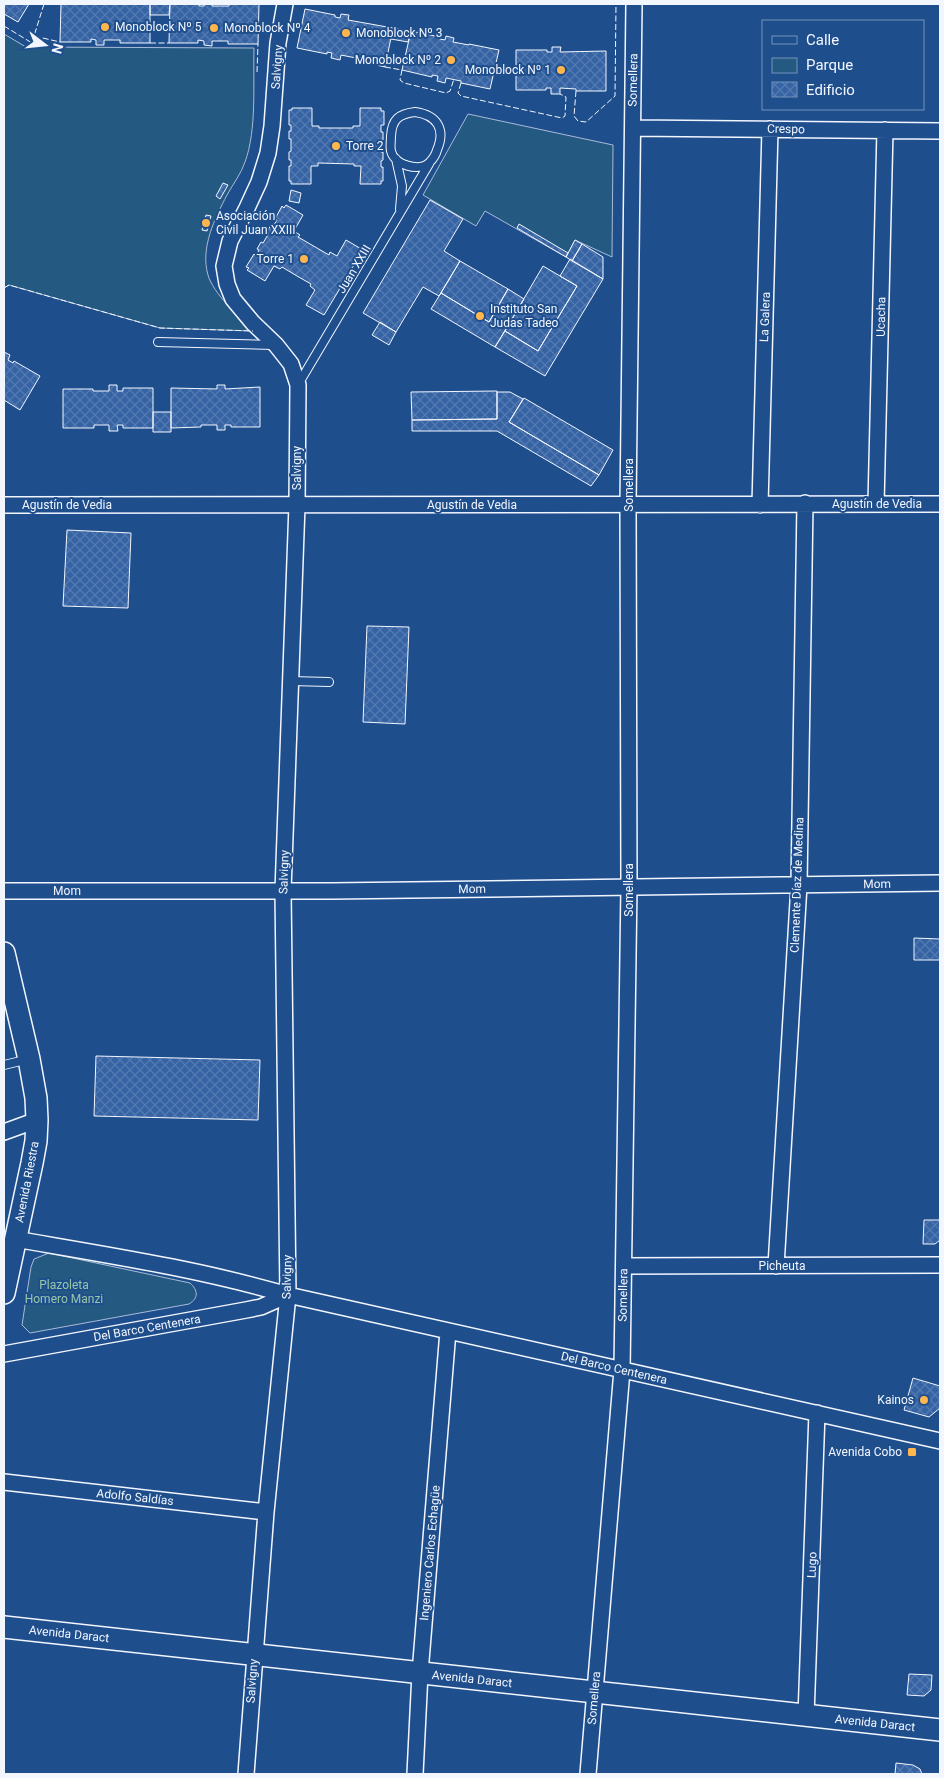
<svg xmlns="http://www.w3.org/2000/svg" width="944" height="1778" font-family="Roboto,sans-serif">
<style>
.green{fill:#245a82;stroke:#a8bbd7}
.building{fill:url(#building-cross-hatch);stroke:#f2f6ff}
.lines{fill:none;stroke-linecap:round;stroke-linejoin:round}
.service-casing{stroke:#f2f6ff;stroke-width:10}
.minor-casing{stroke:#f2f6ff;stroke-width:18}
.secondary-casing{stroke:#f2f6ff;stroke-width:24}
.service{stroke:#1f4e8c;stroke-width:8}
.minor{stroke:#1f4e8c;stroke-width:15}
.secondary{stroke:#1f4e8c;stroke-width:21}
.fence{stroke:#f2f6ff;stroke-width:1;stroke-dasharray:6 2.5;stroke-linecap:butt}
.poi-dot{fill:#ffb74d;stroke:#1f4e8c;stroke-width:2}
.labels{text-anchor:middle;dominant-baseline:central;stroke-width:4;stroke-linejoin:round;paint-order:stroke}
.poi-label{font-size:12px;fill:#f2f6ff;stroke:#1f4e8c;text-anchor:start}
.street-label{font-size:12px;fill:#f2f6ff;stroke:#1f4e8c}
.park-label{font-size:12px;fill:#97c8a6;stroke:#1f4e8c}
</style>
<defs>
<pattern id="building-cross-hatch" width="8" height="8" patternUnits="userSpaceOnUse" patternTransform="scale(1.25)"><rect width="8" height="8" fill="#3563a3"/><path d="M0 0l8 8M0 8l8-8" fill="none" stroke="#537ab1"/></pattern>
</defs>
<rect width="100%" height="100%" fill="#1f4e8c"/>
<path class="green" d="M4 34 26 47 254 48C253 82 257 130 245 162 241 174 233 184 227 195 215 218 200 248 208 275 213 293 239 317 253 331L160 328 9 285 4 288Z
M468 114 613 145 612 257 575 240 566 257 485 211 476 226 423 195Z
M49 1253 190 1283C198 1290 199 1298 189 1304L30 1333 22 1325 31 1267 34 1259Z"/>
<path class="building" d="M4 4H29L18 22 4 14Z
M61 4H150V43H120V40H104V45H96V40L91 39V42H60Z
M150 4H170L169 15H150Z
M170 4H199V6H204L205 4H212V6H229V4H259L258 44H228V41H212V46L204 45V41L198 40V43H169Z
M305 9 335 15V17L340 18 341 14 349 15 348 20 393 28 385 67 355 60 356 58 341 55 340 60 331 58 332 53 327 52V54L297 48Z
M393 28 411 31 408 42 391 39Z
M411 31 440 37V39L445 40 446 36 454 38 453 42 469 45V44L499 50 490 89 461 83V81L446 78 445 83 437 81 438 76 432 75V77L402 70Z
M552 47H561L560 52 606 51V91H576V89L560 88V94H551V88H546V90H516V50H547V52H552Z
M292 108H312V126H319V128H353V126H360V108H381V111H384V125H381V132H383V140H381V152H383V160L381 161V167H383V181H381V184H360L361 166H354V164L318 163V166H311V184H291V181H289V166H291V160H289V152L291 151V139H289V131H291V125H289V110H292Z
M223 183 228 185 220 199 216 196Z
M291 190 301 193 299 203 289 201Z
M430 200 463 219 444 251 460 261 439 296 423 287 396 332 363 313Z
M286 205 303 215 294 231 300 235 298 237 329 255 330 252 337 256 346 240 363 250 324 315 306 305 315 290 310 286 311 284 297 276 282 267 280 269 274 266 265 281 247 270 249 268 246 267 254 254 256 256 259 250 257 249 261 242 263 243 269 233 267 231 272 224 274 225 277 220 275 219 282 206 284 208Z
M206 215 211 216 207 231 202 230Z
M519 224 568 253 566 257 517 228Z
M575 240 582 244 572 261 566 257Z
M582 244 603 257V279L572 261Z
M570 259 603 279 545 376 495 347 505 331 538 351 577 286 560 276Z
M460 261 508 289 489 322 441 293Z
M543 266 577 286 538 351 505 331Z
M508 289 524 299 495 347 431 309 441 293 489 322Z
M380 322 396 332 389 345 372 335Z
M4 352 10 355 8 360 13 363 14 361 40 376 20 410 4 400Z
M109 385H117V391H123V388H153V428H123V425H117L118 431H109V425H94V428H63V389H93V391H109Z
M217 385H225V389L260 387V427H231V425H225V430H217V425H201V427L171 428V388L217 389Z
M497 391V419L412 420 411 392Z
M497 392H510L523 399 509 422 599 475 591 486 497 431H412V420L497 419Z
M524 398 613 450 599 475 509 422Z
M153 412H171V432H153Z
M67 530 131 533 128 608 63 606Z
M367 626 409 627 405 724 363 722Z
M914 938 940 939V960H914Z
M96 1056 260 1060 258 1120 94 1116Z
M924 1220H940V1240L935 1244H923Z
M913 1378 940 1386V1408L929 1417 904 1410Z
M909 1674 932 1675 931 1690 924 1696 907 1695Z
M896 1763 913 1765 920 1769 922 1774H895Z"/>
<g class="lines">
<g class="service-casing">
<path id="service" d="M415 112C437 115 446 129 437 150 436 154 432 160 429 163 419 172 394 165 391 151 390 147 391 140 391 136 392 119 399 114 415 112Z
M396 159 402 186 400 209
M158 342 274 345
M299 383 429 164
M291 681 329 682
M4 1065 29 1059"/>
</g>
<g class="minor-casing">
<path id="minor" d="M633 128 940 131
M876 504 885 130
M4 505 940 504
M760 505 770 129
M4 891H332L940 883
M4 1132 37 1120
M15 1239C107 1255 199 1269 288 1295L940 1441
M624 1266 940 1265
M776 1266 799 885 805 503
M4 1354 246 1310 261 1307 288 1295
M4 1482 266 1512
M806 1716 817 1413
M246 1774 266 1512 288 1295 283 891 297 505 298 385 291 364 276 345 253 323 233 299 227 284 224 266 230 241 247 208 259 182 268 153 272 126 278 43 285 4
M415 1774 420 1673 448 1331
M588 1774 622 1370 629 886 628 505 634 4"/>
</g>
<g class="secondary-casing">
<path id="secondary" d="M4 953 29 1059 36 1098 37 1120 36 1141 32 1163 4 1293
M4 1627 940 1730"/>
</g>
<use href="#service" class="service"/>
<use href="#minor" class="minor"/>
<use href="#secondary" class="secondary"/>
<path class="fence" d="M44 4 34 36 60 42
M259 4H267
M4 26 32 43 34 36
M150 43H169
M385 67 402 70 400 80 404 83 446 93 450 91 454 79
M257 72 258 44
M461 83 458 93 461 96 562 118 565 116 566 97 560 94
M576 91 574 116 578 121 586 122 615 96 616 4
M4 288 9 285 160 328 253 331"/>
</g>
<g class="poi-dot">
<circle cx="105" cy="27" r="5"/>
<circle cx="214" cy="28" r="5"/>
<circle cx="346" cy="33" r="5"/>
<circle cx="451" cy="60" r="5"/>
<circle cx="561" cy="70" r="5"/>
<circle cx="336" cy="146" r="5"/>
<circle cx="206" cy="223" r="5"/>
<circle cx="304" cy="259" r="5"/>
<circle cx="480" cy="316" r="5"/>
<circle cx="924" cy="1400" r="5"/>
<rect x="907" y="1447" width="10" height="10" rx="2.5"/>
</g>
<g class="labels">
<g class="poi-label">
<text x="115" y="27">Monoblock Nº 5</text>
<text x="224" y="28">Monoblock Nº 4</text>
<text x="356" y="33">Monoblock Nº 3</text>
<text x="441" y="60" text-anchor="end">Monoblock Nº 2</text>
<text x="551" y="70" text-anchor="end">Monoblock Nº 1</text>
<text x="346" y="146">Torre 2</text>
<text x="216" y="216">Asociación<tspan x="216" dy="14">Civil Juan XXIII</tspan></text>
<text x="294" y="259" text-anchor="end">Torre 1</text>
<text x="490" y="309">Instituto San<tspan x="490" dy="14">Judas Tadeo</tspan></text>
<text x="914" y="1400" text-anchor="end">Kainos</text>
<text x="902" y="1452" text-anchor="end">Avenida Cobo</text>
</g>
<g class="street-label">
<text transform="translate(277 67) rotate(-86)">Salvigny</text>
<text transform="translate(633 80) rotate(-89)">Somellera</text>
<text transform="translate(786 129) rotate(1)">Crespo</text>
<text transform="translate(354 269) rotate(-59)">Juan XXIII</text>
<text transform="translate(765 317) rotate(-88)">La Galera</text>
<text transform="translate(881 317) rotate(-89)">Ucacha</text>
<text transform="translate(297 468) rotate(-90)">Salvigny</text>
<text transform="translate(629 485) rotate(-90)">Somellera</text>
<text x="877" y="504">Agustín de Vedia</text>
<text x="67" y="505">Agustín de Vedia</text>
<text x="472" y="505">Agustín de Vedia</text>
<text transform="translate(284 872) rotate(-88)">Salvigny</text>
<text transform="translate(877 884) rotate(-1)">Mom</text>
<text transform="translate(797 885) rotate(-88)">Clemente Díaz de Medina</text>
<text transform="translate(472 889) rotate(-1)">Mom</text>
<text transform="translate(629 890) rotate(-90)">Somellera</text>
<text x="67" y="891">Mom</text>
<text transform="translate(27 1182) rotate(-79)">Avenida Riestra</text>
<text x="782" y="1266">Picheuta</text>
<text transform="translate(287 1277) rotate(-89)">Salvigny</text>
<text transform="translate(623 1295) rotate(-89)">Somellera</text>
<text transform="translate(147 1328) rotate(-10)">Del Barco Centenera</text>
<text transform="translate(614 1368) rotate(13)">Del Barco Centenera</text>
<text transform="translate(135 1497) rotate(6)">Adolfo Saldías</text>
<text transform="translate(430 1553) rotate(-85)">Ingeniero Carlos Echagüe</text>
<text transform="translate(812 1565) rotate(-88)">Lugo</text>
<text transform="translate(69 1634) rotate(6)">Avenida Daract</text>
<text transform="translate(472 1679) rotate(6)">Avenida Daract</text>
<text transform="translate(252 1681) rotate(-86)">Salvigny</text>
<text transform="translate(594 1698) rotate(-85)">Somellera</text>
<text transform="translate(875 1723) rotate(6)">Avenida Daract</text>
</g>
<g class="park-label">
<text x="64" y="1285">Plazoleta<tspan x="64" dy="14">Homero Manzi</tspan></text>
</g>
</g>
<rect width="944" height="1778" fill="none" stroke="#f2f6ff" stroke-width="10"/>
<rect x="762" y="20" width="162" height="90" fill="#1f4e8c" stroke="#7391ba"/>
<rect x="772" y="36" width="25" height="8" fill="#1f4e8c" stroke="#7391ba"/>
<text x="806" y="45" font-size="15" fill="#f2f6ff">Calle</text>
<rect x="772" y="58" width="25" height="15" fill="#245a82" stroke="#7391ba"/>
<text x="806" y="70" font-size="15" fill="#f2f6ff">Parque</text>
<rect x="772" y="82" width="25" height="15" fill="url(#building-cross-hatch)" stroke="#7391ba"/>
<text x="806" y="95" font-size="15" fill="#f2f6ff">Edificio</text>
<g transform="translate(45 45) rotate(106)" stroke="#1f4e8c" stroke-width="4" paint-order="stroke">
<path d="M0-4L9 19L0 12L-9 19Z" fill="#f2f6ff"/>
<text y="-8" font-size="14" font-weight="bold" text-anchor="middle" fill="#f2f6ff">N</text>
</g>
</svg>
